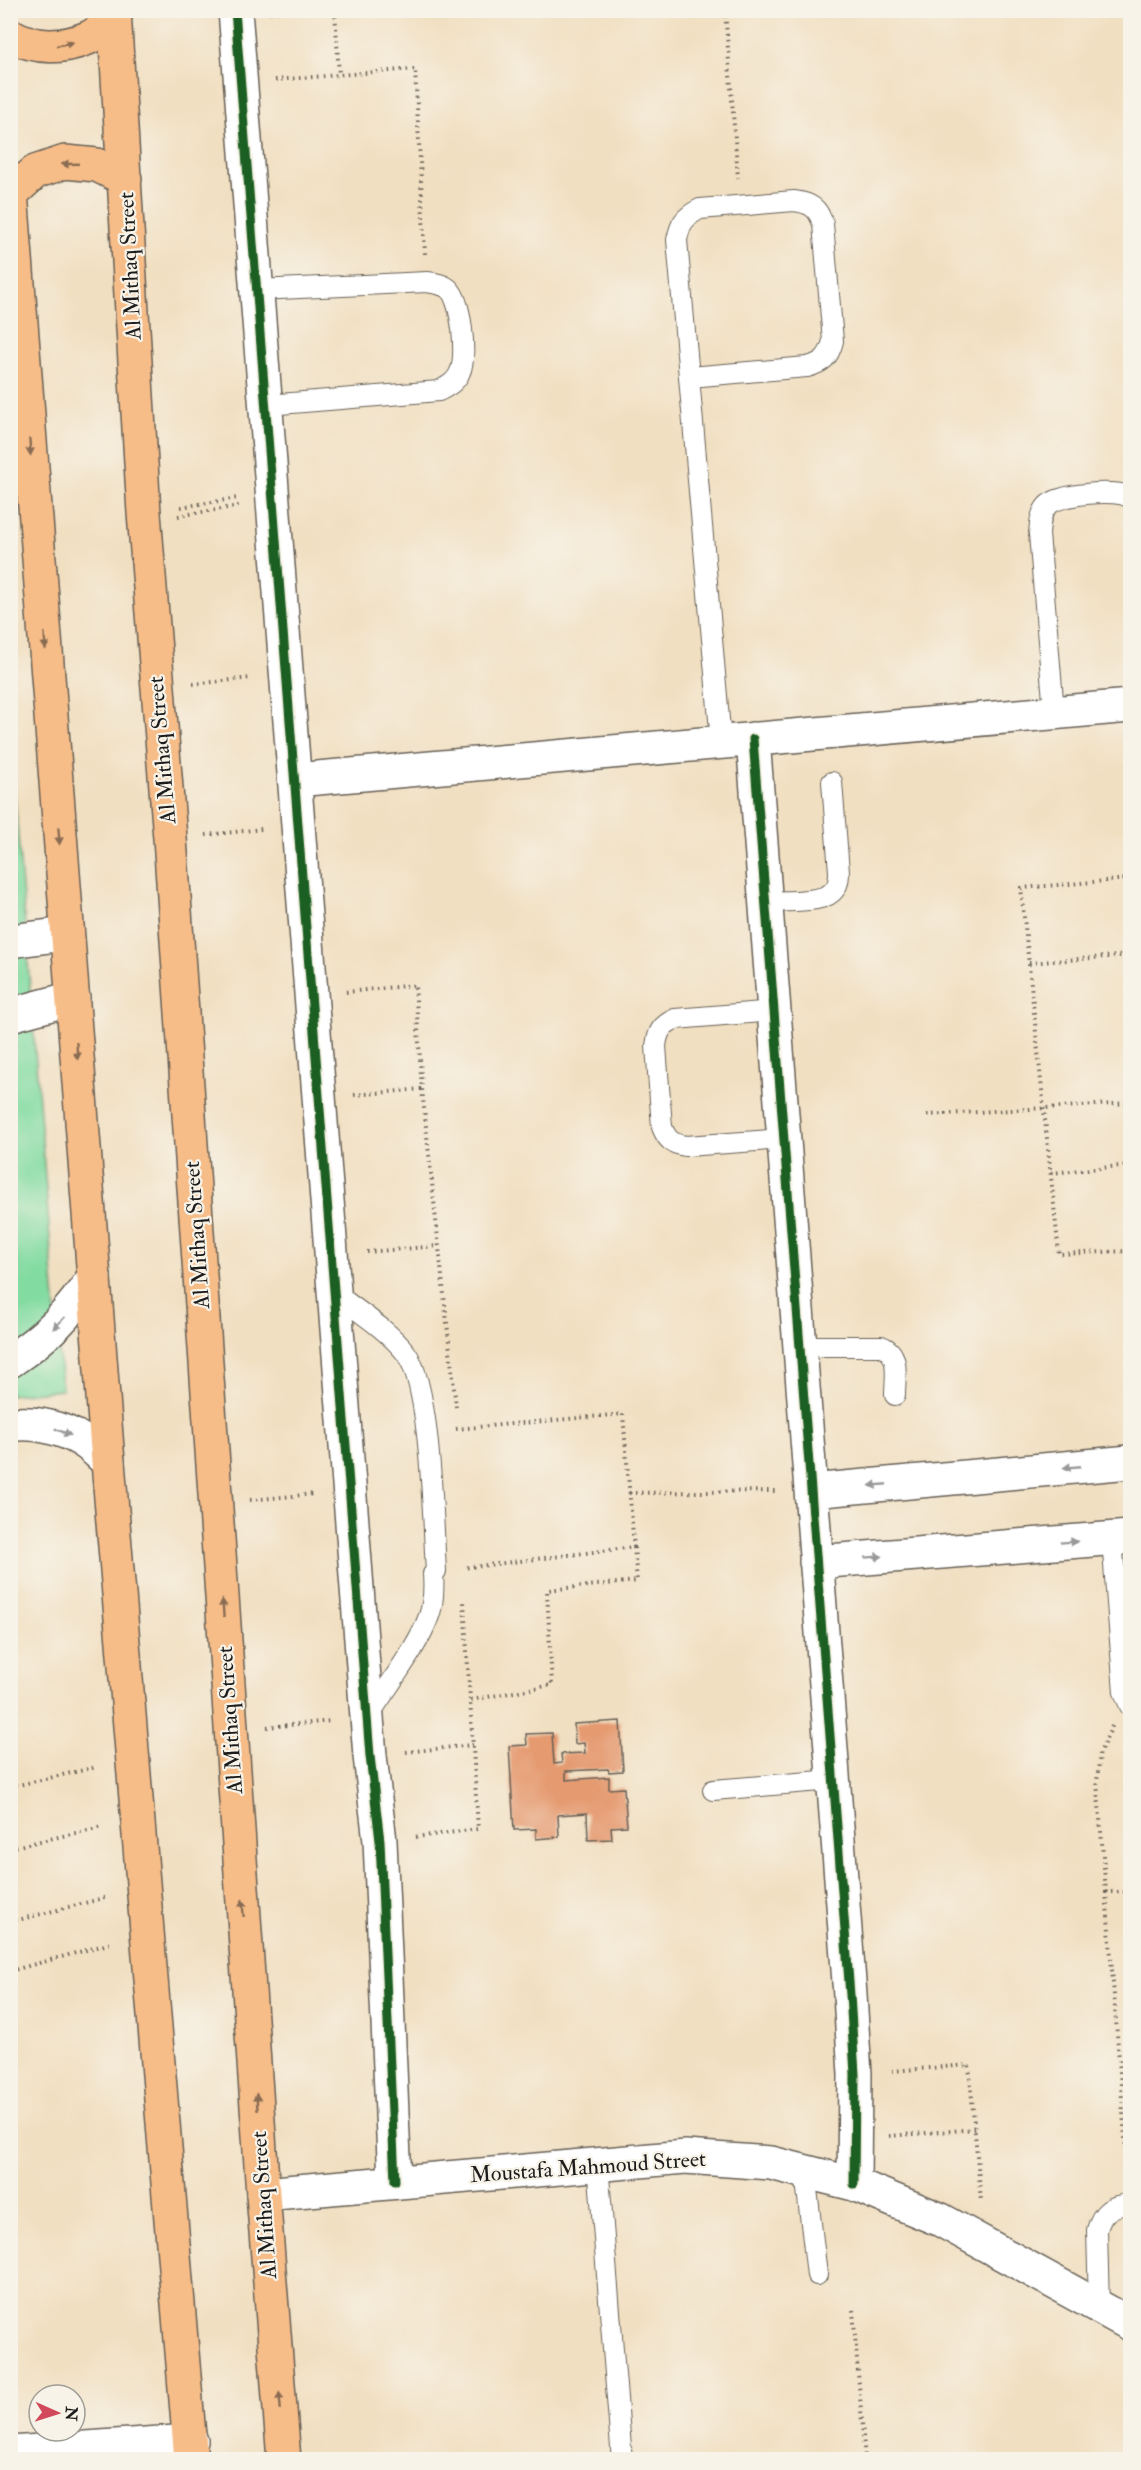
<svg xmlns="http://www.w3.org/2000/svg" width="1141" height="2470" font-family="'IM FELL Double Pica',serif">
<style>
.green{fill:#82dba1;stroke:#4f7c5e;stroke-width:1.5}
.building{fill:#e59a70}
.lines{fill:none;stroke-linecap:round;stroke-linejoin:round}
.lane-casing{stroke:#676056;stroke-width:22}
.street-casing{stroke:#676056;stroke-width:36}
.primary-casing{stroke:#676056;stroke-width:36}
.path{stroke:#676056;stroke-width:4;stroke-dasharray:1.5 4.5;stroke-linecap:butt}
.lane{stroke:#fff;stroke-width:20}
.street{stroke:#fff;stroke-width:33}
.primary{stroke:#f7bd88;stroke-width:33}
.cycleway-casing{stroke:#f7f3e8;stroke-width:13}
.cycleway{stroke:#1b5e20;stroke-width:9}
.oneway{fill:#8a6c52}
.oneway2{fill:#999}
.labels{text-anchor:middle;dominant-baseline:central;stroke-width:4.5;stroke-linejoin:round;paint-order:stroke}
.street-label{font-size:22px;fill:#1c1c1c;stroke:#f7f3e8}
</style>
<rect width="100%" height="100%" fill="#f7f3e8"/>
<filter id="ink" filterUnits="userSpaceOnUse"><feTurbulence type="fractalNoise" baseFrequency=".0167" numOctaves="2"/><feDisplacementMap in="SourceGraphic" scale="12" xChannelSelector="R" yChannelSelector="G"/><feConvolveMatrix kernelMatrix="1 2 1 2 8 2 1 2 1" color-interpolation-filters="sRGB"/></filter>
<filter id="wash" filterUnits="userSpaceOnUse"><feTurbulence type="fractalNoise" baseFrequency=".008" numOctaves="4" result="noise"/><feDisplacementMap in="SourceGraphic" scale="24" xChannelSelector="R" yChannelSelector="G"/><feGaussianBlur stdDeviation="1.35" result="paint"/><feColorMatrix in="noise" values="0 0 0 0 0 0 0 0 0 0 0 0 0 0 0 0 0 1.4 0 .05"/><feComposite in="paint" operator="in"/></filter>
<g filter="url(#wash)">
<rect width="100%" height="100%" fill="#f1dfc1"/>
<path class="green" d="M11 749 62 1390 10 1395Z"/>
<g id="blocks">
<path class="building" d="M620 1721 623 1771 609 1772 608 1769 566 1771V1780L609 1777V1789L624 1788 627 1826 611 1827 612 1839 588 1840 587 1813 558 1815 559 1837 536 1839V1829L514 1830 509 1746 527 1745 526 1734 552 1733 554 1764 562 1763 561 1754 585 1753 584 1743 575 1744 574 1724Z"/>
</g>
</g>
<g filter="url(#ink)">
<use href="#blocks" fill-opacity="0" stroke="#676056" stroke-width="1.5"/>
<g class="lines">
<g class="lane-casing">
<path id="lane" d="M258 290 427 282C435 283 443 284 449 289 462 301 467 357 460 372 456 382 448 386 439 391L267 405
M690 377 807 367C823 363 829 357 833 341L823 224C818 208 811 203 794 201L700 209C684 217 680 224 677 240L721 742
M1054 712 1039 534C1040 524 1040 514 1047 506 1058 494 1118 488 1130 498
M766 902C781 901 820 903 831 893 838 888 839 879 839 872L832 782
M774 1011 675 1019C662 1025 658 1031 656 1046L662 1127C667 1140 672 1144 686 1146L784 1139
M336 1294C359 1312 388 1330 406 1353 431 1386 433 1524 436 1571L433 1574C434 1588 434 1602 429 1616 418 1647 386 1688 368 1717
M800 1346H881C901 1353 895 1377 895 1395
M1112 1539 1124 1692 1130 1706
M713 1790 833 1780
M598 2164 622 2460
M805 2172 817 2275
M1099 2306 1097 2230C1102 2211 1112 2205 1130 2204"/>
</g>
<g class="street-casing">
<path id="street" d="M235 10 370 1756 380 1841 395 2181
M753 739 850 1995 855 2074 854 2184
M295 780 1130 706
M10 941 66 934
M10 1015 73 998
M10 1361C49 1335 68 1315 94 1277
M10 1425C33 1421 63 1428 83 1441 92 1446 100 1455 108 1462
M811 1491 1130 1462
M816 1562 1130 1537
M263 2194 685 2157 771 2163 854 2184 941 2220 1130 2324
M10 2453 191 2441"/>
</g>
<g class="primary-casing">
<path id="primary" d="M114 10 144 513 170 838 263 2194 284 2460
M10 35C36 49 61 49 88 38 98 34 107 24 115 18
M10 179 108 1462 191 2460
M12 193 35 172 65 162 97 165 125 179"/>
</g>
<path class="path" d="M335 10 339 75
M725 10 738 178
M270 12 299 10
M275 80 415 69 425 254
M181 507 238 498
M178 516 239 506
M193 684 251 678
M206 835 262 829
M1130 879 1021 888 1059 1254 1130 1251
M1029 963 1130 955
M346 992 415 985 422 1089 456 1407
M354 1095 422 1089
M927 1115 1130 1103
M1051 1173 1130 1165
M367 1252 438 1246
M456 1429 623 1414 634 1547 463 1568
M629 1493 775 1491
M250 1500 314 1494
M471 1700 552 1685 547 1590 637 1581 634 1547
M1112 1726 1100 1753 1097 1782 1106 1892H1130
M267 1727 332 1721
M406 1752 473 1745
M10 1787 97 1767
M416 1837 478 1829 464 1602
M10 1848 102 1827
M1106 1892 1128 2176
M10 1922 108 1897
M10 1971 112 1943
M892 2071 969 2065 981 2201
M889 2136 975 2129
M853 2310 865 2460"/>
<use href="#lane" class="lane"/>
<use href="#street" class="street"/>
<use href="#primary" class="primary"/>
<g class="cycleway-casing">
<path id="cycleway" d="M235 10 370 1756 380 1841 395 2181
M753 739 850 1995 855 2074 854 2184"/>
</g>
<use href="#cycleway" class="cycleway"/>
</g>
<defs><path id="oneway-solid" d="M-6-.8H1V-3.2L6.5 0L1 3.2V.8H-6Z" transform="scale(1.5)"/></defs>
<g class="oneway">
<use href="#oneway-solid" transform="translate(65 44) rotate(-12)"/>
<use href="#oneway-solid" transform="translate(70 164) rotate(178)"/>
<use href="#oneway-solid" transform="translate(30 447) rotate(86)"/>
<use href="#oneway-solid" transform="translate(45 641) rotate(86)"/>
<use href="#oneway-solid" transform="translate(59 836) rotate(86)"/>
<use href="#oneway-solid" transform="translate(77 1051) rotate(86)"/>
<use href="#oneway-solid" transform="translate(223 1608) rotate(-94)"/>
<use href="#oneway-solid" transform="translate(243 1908) rotate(-94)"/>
<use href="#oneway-solid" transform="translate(257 2102) rotate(-94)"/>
<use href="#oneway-solid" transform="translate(280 2401) rotate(-95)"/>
</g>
<g class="oneway2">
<use href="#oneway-solid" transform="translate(59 1323) rotate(134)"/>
<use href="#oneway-solid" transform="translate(63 1432) rotate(23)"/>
<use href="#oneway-solid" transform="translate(1072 1467) rotate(175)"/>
<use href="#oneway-solid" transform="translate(878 1485) rotate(175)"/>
<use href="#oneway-solid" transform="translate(1069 1542) rotate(-4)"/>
<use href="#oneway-solid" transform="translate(874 1557) rotate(-4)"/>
</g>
</g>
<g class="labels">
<g class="street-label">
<text transform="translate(130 266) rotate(-93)">Al Mithaq Street</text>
<text transform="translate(162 750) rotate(-95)">Al Mithaq Street</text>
<text transform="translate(197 1235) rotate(-94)">Al Mithaq Street</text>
<text transform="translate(230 1720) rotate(-94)">Al Mithaq Street</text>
<text transform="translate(588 2167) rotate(-4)">Moustafa Mahmoud Street</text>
<text transform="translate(264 2205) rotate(-94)">Al Mithaq Street</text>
</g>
</g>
<rect width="1141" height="2470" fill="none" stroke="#f7f3e8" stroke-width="36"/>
<g transform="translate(57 2413) rotate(93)"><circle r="28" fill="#f7f3e8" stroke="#9f9d96" stroke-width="1.5"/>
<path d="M0-4.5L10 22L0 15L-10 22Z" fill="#d1495b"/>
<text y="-9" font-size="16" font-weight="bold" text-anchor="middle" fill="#1c1c1c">N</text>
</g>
</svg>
